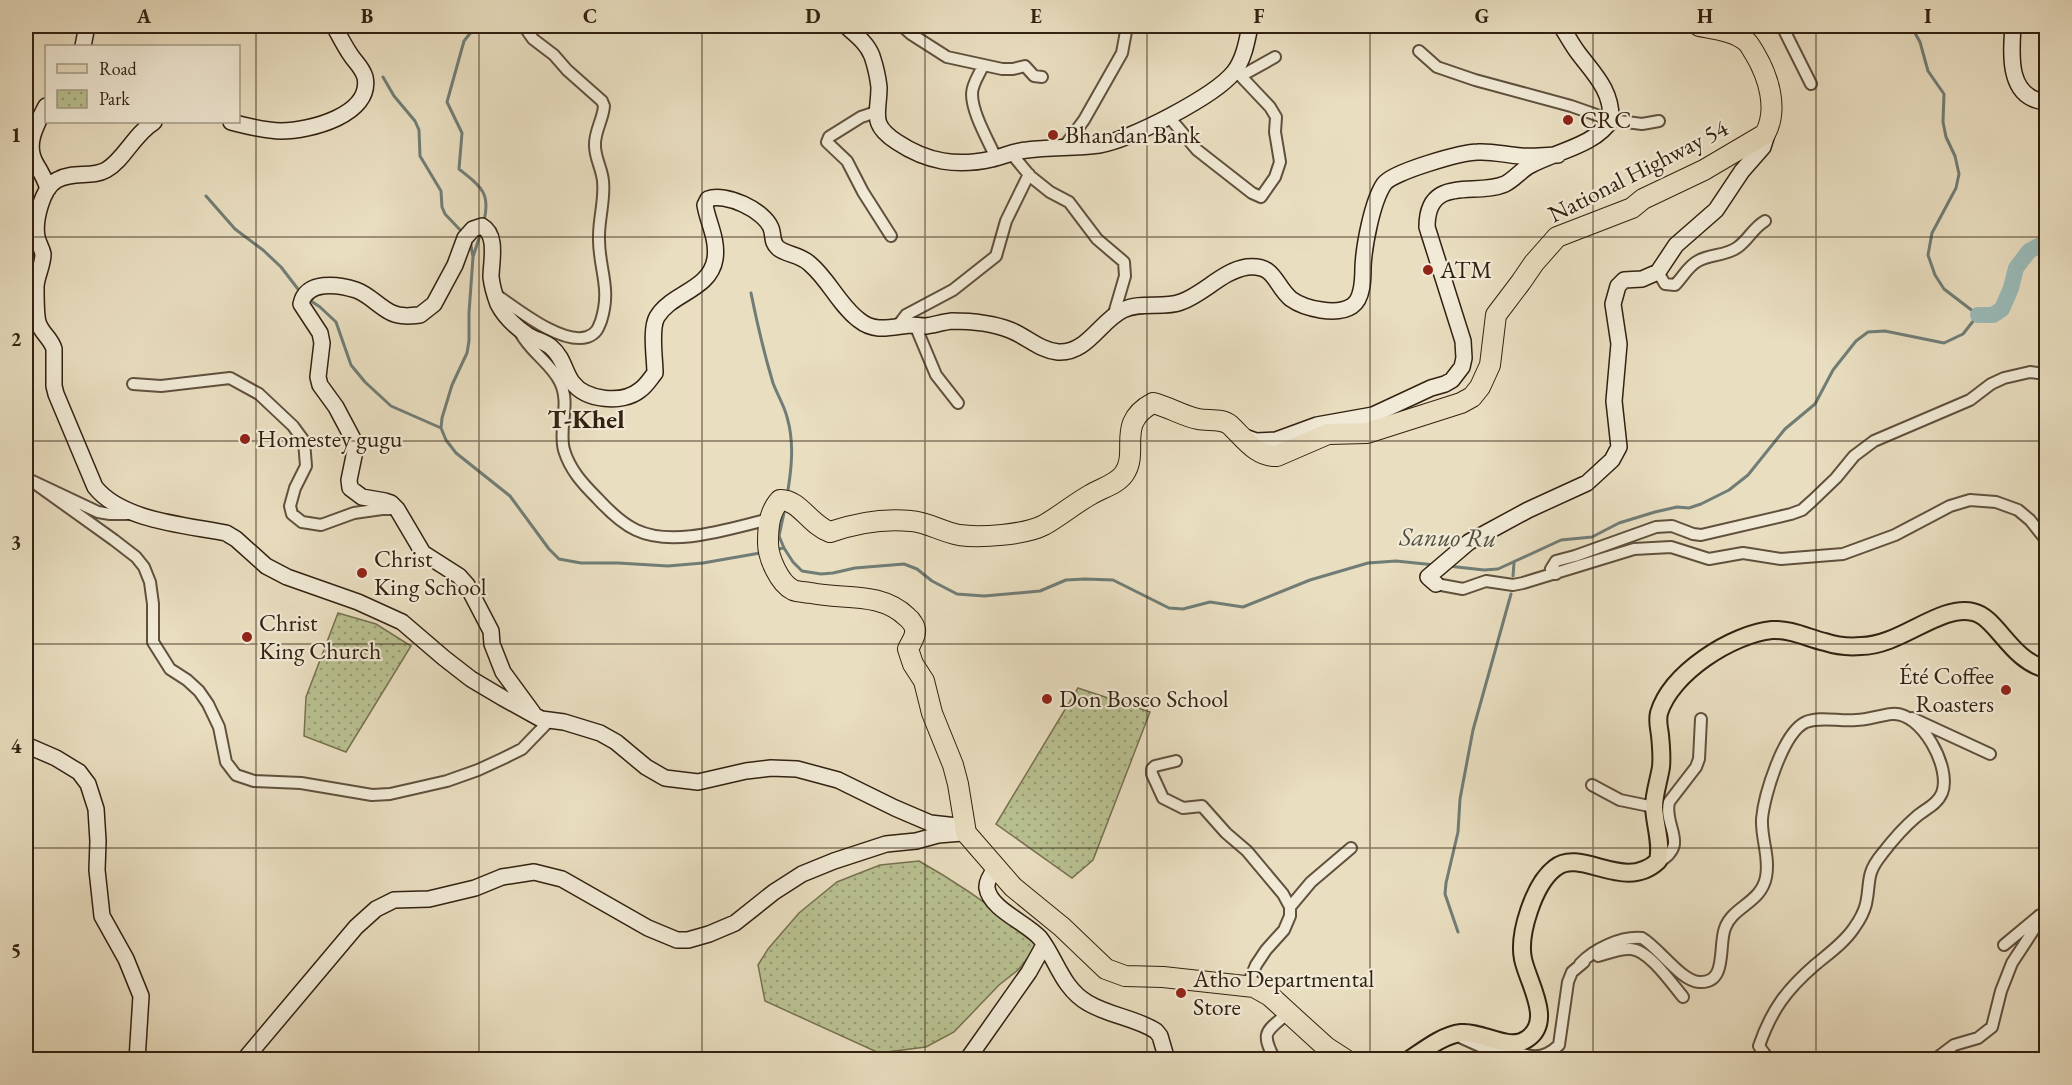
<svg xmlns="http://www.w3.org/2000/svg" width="2072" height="1085" viewBox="0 0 2072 1085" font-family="'EB Garamond',serif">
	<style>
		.park { fill: url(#park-dots); stroke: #767151; stroke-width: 1.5 }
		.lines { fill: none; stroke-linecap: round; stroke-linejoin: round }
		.stream { stroke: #707d76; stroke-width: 3 }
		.river { stroke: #99bbb9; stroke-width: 16 }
		.street-casing { stroke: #60503d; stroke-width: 14 }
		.secondary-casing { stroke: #322111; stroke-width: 18 }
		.primary-casing { stroke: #322111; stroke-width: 20 }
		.highway-casing { stroke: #322111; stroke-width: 22 }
		.street { stroke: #f1ead6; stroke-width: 10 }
		.secondary { stroke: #f1ead6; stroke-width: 15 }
		.primary { stroke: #e9dec0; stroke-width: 16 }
		.highway { stroke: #e9dec0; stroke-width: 20 }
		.grid { fill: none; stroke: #322111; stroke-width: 1.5; stroke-opacity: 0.55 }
		.poi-dot { fill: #8f2418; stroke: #f1ead6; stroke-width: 2 }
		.labels { text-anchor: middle; stroke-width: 4.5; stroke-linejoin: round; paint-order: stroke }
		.poi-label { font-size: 24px; fill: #322111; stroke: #f1ead6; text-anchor: start }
		.street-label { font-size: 24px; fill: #322111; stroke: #f1ead6 }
		.neighbourhood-label { font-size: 26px; font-weight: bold; fill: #322111; stroke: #f1ead6 }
		.water-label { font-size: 26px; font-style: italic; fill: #514f43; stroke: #f1ead6 }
		.neatline { fill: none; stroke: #322111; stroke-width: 2 }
		.grid-label { font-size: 20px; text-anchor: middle; font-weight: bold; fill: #322111 }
	</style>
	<defs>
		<pattern id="park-dots" width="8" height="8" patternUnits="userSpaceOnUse" patternTransform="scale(1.5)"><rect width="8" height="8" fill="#b9c191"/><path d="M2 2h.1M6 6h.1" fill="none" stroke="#979c75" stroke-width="1.8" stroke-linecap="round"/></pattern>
	</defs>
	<rect width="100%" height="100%" fill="#e9dec0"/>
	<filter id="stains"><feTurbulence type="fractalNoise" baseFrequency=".00333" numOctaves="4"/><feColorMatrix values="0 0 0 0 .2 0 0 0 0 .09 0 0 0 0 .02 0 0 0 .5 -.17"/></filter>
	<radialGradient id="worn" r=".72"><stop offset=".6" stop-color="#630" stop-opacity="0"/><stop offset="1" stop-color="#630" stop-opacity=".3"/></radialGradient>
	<path class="park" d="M338 613 376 624 411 646 346 752 304 736 306 697Z
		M1078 688 1150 712 1093 860 1072 878 996 824Z
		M919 861C962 885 1001 913 1039 944L1018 970 999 985 954 1032 926 1047 879 1053 765 1001 758 965 768 949 799 913 837 882 880 865Z"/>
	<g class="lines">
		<path class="stream" d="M476 26 464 41 447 102 462 133 459 169C480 186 491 192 484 221
			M383 77 394 96 415 121 419 130 420 156 441 191 442 207 445 214 463 233
			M206 196 235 229 263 250 281 267 301 293
			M481 232 473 257 469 313V341L467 353 452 385 442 418 441 428 446 440 456 453 510 496 549 549 559 559 581 563H618L668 566 703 563 760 553
			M470 240 473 257
			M751 293C757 323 764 353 773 383 777 394 784 405 787 417 794 441 792 465 788 490
			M308 299 320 307 336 322 351 365 365 382 391 406 441 428
			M784 548 779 536 785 508
			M778 549 784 548 793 562 802 571 821 574 833 573 855 568 904 564 917 569 932 581 957 594 984 596 1040 591 1066 580 1085 579 1113 580 1169 608 1183 609 1210 602 1243 607 1310 580 1368 563 1396 561 1435 565
			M1448 566 1484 570 1498 569 1561 540 1592 537 1619 523 1655 512 1677 507 1689 508 1701 504 1729 490 1748 475 1785 429 1815 404 1833 370 1856 341 1868 332 1885 331 1944 343 1963 334 1978 315 1944 289 1935 275 1928 255 1932 233 1956 188 1959 174 1955 156 1946 137 1943 122 1944 94 1928 71 1920 42 1911 26
			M1513 576 1514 563
			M1458 932 1445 894 1446 883 1458 832 1460 799 1473 730 1511 594"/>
		<path class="river" d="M1978 315H1993L2002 309 2011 288 2016 268 2029 251 2046 242"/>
		<defs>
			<path id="street" d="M902 26 911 34 947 57 1002 69H1013L1025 66 1034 76 1042 77
				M1782 26 1811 84
				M1419 51 1437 67 1475 80 1571 106 1611 120 1642 124 1659 121
				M983 66C979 75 972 84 972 94 972 113 988 140 996 158
				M1241 76 1275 57
				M876 112 861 117 829 137 827 142 847 161 863 192 891 236
				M1169 117 1197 150 1252 193 1261 197 1275 177 1280 162 1275 132 1276 117 1270 107 1235 70
				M1064 147 1084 120 1122 53 1127 26
				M1011 153 1030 176 1050 192 1069 202 1097 239 1124 262 1125 276 1113 317
				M1658 272 1665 284 1675 285C1683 277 1688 266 1698 261 1710 254 1726 256 1738 247 1749 239 1753 228 1765 221
				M495 294C516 308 561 345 587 337 596 334 598 329 601 321 612 287 598 268 599 236 599 217 605 200 603 181 602 169 595 158 595 146 594 132 603 120 604 106L602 101 567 70 554 55 533 39 528 32 527 26
				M915 325 936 375 958 403
				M896 328 906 315 953 290 996 256 1006 221 1029 174
				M520 332C530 352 551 363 560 382 571 404 558 428 564 450 570 470 583 484 597 498 608 510 621 523 636 530 674 548 731 528 770 519
				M133 384 161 386 230 378 259 394 293 426 304 441 306 466 295 488 290 506 292 514 302 522 321 525 354 513 382 509H397
				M26 478 98 512 110 514H132
				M33 482 114 540 136 557 144 567 150 582 153 604V642L170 669 187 680 199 691 208 704 219 727 226 762 236 775 254 781 301 783 372 795 390 794 447 781 478 770 504 758 522 749 550 720
				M1556 574 1551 569 1556 561 1575 556 1656 527 1672 526 1693 534 1701 535 1791 514 1802 510 1812 501 1836 478 1854 456 1874 441 1970 400 1991 384 2004 378 2030 372 2046 374
				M1436 584 1463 589 1486 581 1513 585 1523 583 1634 549 1671 547 1709 559 1743 553 1781 559 1843 554 1895 535 1950 506 1970 500 1996 502 2018 510 2030 520 2046 540
				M1912 718 1990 754
				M1176 761 1155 766 1152 769V774L1163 798 1183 808 1202 806 1226 833 1247 851 1283 894 1290 907V916L1284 930 1266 950 1256 965 1251 977 1254 987
				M1592 785 1620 800 1654 807
				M1657 863C1691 845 1663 827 1669 802L1696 767 1699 759 1701 719
				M1290 907 1311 882 1351 848
				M2004 945 2040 915
				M1598 956C1609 953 1620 948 1631 949 1649 950 1672 984 1683 997
				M1580 964C1594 949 1621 936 1642 938 1659 948 1681 981 1699 982 1728 984 1718 946 1725 928 1733 906 1761 903 1766 877 1770 857 1761 839 1762 819 1764 796 1783 732 1806 722 1821 716 1841 722 1856 720 1868 720 1880 715 1892 714 1921 711 1952 768 1942 793 1937 805 1925 809 1916 817 1903 828 1892 841 1882 854 1865 875 1871 881 1866 904 1864 912 1859 921 1854 928 1844 943 1828 954 1815 965 1786 990 1771 1011 1759 1046L1769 1060
				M1462 1038 1511 1060
				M1502 1047C1524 1055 1540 1064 1559 1045L1568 982 1572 972 1584 962
				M1275 1060C1260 1031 1266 1032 1288 1013
				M1934 1060 1954 1045 1978 1038 1992 1027 2001 991 2012 963 2046 911"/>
			<path id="secondary" d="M846 26C856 35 867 43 872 56 875 65 878 78 879 87 879 114 869 124 897 142 927 162 957 167 992 159 1004 156 1015 151 1027 150 1051 147 1076 148 1099 145 1130 140 1215 96 1234 72 1244 59 1247 41 1250 26
				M2013 26C2011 55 2007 98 2046 102
				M83 46 87 26
				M46 106C37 124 24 144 36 164 41 172 45 179 48 189
				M154 122C134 134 124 160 106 170 92 178 73 171 57 180 42 188 34 221 37 237 38 243 42 248 43 254 43 265 37 275 36 286 36 293 36 315 38 322 41 333 51 338 54 349V386L56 394 95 487C122 521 186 525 226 533L236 539 266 566 287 577 358 602 402 622 444 658 471 679 503 698 541 719 564 722 600 733 616 742 646 767 665 778 698 782 746 771 771 768 797 769 838 780 895 808 930 823 966 827
				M231 122C247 126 265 131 281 131 309 131 373 115 365 77 362 67 355 62 350 54 344 45 339 35 334 26
				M1242 436 1256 441 1276 440 1317 425 1373 415 1431 388 1445 384 1452 380 1462 367 1464 358 1463 341 1427 227C1427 174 1475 197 1505 184 1515 179 1522 169 1531 165 1555 152 1596 145 1611 120 1612 91 1595 75 1579 54 1572 45 1567 35 1561 26
				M1436 584 1428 577 1469 542 1528 510 1587 483 1612 460 1619 447 1614 401 1619 344 1613 304 1618 286 1624 280 1642 279 1658 272 1676 245 1716 210 1742 171 1763 147 1769 128
				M533 713 503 672 492 644 491 631 467 585 459 576 423 553 397 509 391 503 385 501 362 497 350 488 349 480 355 451 353 439 336 407 320 385 318 377 322 343 320 333 301 304C306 280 338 284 356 290 370 295 379 307 392 313 401 317 410 316 420 315L434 304 455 265 465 238 473 229 482 226C498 235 491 262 491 277 492 286 495 296 498 304 504 316 516 327 526 334 534 340 544 341 551 347 564 358 564 371 572 382 586 401 623 404 640 390 646 386 650 379 655 373 655 359 650 329 657 317 671 293 710 290 715 259 718 239 708 223 705 205L708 199C725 192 764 210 771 228 774 235 771 242 778 248 786 255 800 254 810 264 829 280 839 305 859 320 875 333 891 327 910 325 915 325 920 326 926 326 934 325 943 322 952 321 971 321 992 323 1010 330 1026 336 1039 350 1058 352 1087 354 1100 321 1123 310 1141 301 1163 309 1181 302 1204 294 1222 271 1247 267 1276 264 1274 285 1291 299 1305 309 1337 316 1352 306 1363 299 1363 278 1363 267 1364 246 1372 202 1384 184 1392 172 1462 152 1478 152 1492 151 1506 155 1521 156 1533 157 1546 155 1558 155
				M26 745 56 758 79 772 88 784 96 809 98 841 97 870 102 916 126 959 141 996 137 1060
				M996 868C992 873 986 881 987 888 990 909 1027 923 1040 938 1057 960 1062 988 1088 1003 1110 1016 1136 1018 1156 1031L1160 1036 1167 1060
				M244 1060 356 927 376 909 394 900 429 899 475 888 502 877 534 872 562 879 648 928 677 940H688L709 934 735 923 774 892 802 874 834 861 886 844 916 841 938 835 962 833
				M967 1060 1029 972 1044 945"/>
			<path id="primary" d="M1409 1060C1424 1050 1443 1035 1461 1033 1483 1031 1508 1052 1527 1039 1554 1021 1528 983 1523 959 1518 934 1534 884 1555 868 1581 847 1624 893 1658 861 1662 843 1655 826 1654 807 1654 794 1659 780 1661 767 1662 757 1661 745 1660 735 1659 727 1657 721 1659 713 1671 673 1732 634 1772 630 1791 629 1808 638 1825 642 1837 646 1850 647 1861 646 1900 646 1940 604 1973 612 1997 617 2010 660 2046 669"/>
			<path id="highway" d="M1346 1060 1326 1047 1270 996 1254 987 1163 977 1125 976 1106 969 1062 927 1013 887 966 833 958 784 953 765 932 713 924 681 913 664 908 649C910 644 915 638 915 632 916 627 911 620 907 617 880 591 843 600 811 593 805 592 798 592 793 590 779 583 768 557 768 543 768 527 769 512 780 500 799 499 810 525 830 532 856 523 883 518 911 521 927 522 942 532 959 535 980 538 1025 535 1044 525 1060 516 1074 504 1090 495 1101 488 1116 485 1124 474 1140 451 1115 423 1153 403 1169 407 1183 416 1198 419 1209 421 1222 418 1230 425 1244 438 1256 457 1277 456L1328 434 1367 433 1461 403 1472 397 1480 387 1490 365 1496 315 1521 282 1534 263 1557 237 1632 208 1643 199 1704 170 1765 134C1779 109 1768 76 1755 54 1753 51 1750 45 1747 42 1735 31 1714 29 1699 26"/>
		</defs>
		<use href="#street" class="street-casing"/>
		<use href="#secondary" class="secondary-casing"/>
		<use href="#primary" class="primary-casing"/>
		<use href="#highway" class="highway-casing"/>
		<use href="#street" class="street"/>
		<use href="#secondary" class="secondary"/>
		<use href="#primary" class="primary"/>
		<use href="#highway" class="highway"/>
	</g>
	<path class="grid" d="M256 26V1060M479 26V1060M702 26V1060M925 26V1060M1147 26V1060M1370 26V1060M1593 26V1060M1816 26V1060M26 237H2046M26 441H2046M26 644H2046M26 848H2046"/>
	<g class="poi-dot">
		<circle cx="1568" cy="120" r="6"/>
		<circle cx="1053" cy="135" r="6"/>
		<circle cx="1428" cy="270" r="6"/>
		<circle cx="245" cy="439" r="6"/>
		<circle cx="362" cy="573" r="6"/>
		<circle cx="247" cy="637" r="6"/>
		<circle cx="2006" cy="690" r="6"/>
		<circle cx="1047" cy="699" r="6"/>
		<circle cx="1181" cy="993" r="6"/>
	</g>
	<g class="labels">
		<g class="poi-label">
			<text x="1580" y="128">CRC</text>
			<text x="1065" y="143">Bhandan Bank</text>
			<text x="1440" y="278">ATM</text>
			<text x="257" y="447">Homestey gugu</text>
			<text x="374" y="567">Christ<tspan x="374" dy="28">King School</tspan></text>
			<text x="259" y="631">Christ<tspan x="259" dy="28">King Church</tspan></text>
			<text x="1994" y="684" text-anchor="end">Été Coffee<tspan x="1994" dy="28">Roasters</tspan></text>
			<text x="1059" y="707">Don Bosco School</text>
			<text x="1193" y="987">Atho Departmental<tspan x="1193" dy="28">Store</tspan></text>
		</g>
		<g class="street-label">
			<text transform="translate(1638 171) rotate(-27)" y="8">National Highway 54</text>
		</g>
		<g class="neighbourhood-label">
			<text x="586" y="428">T-Khel</text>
		</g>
		<g class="water-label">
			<text transform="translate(1448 537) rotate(1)" y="9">Sanuo Ru</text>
		</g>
	</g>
	<rect width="2072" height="1085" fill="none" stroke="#e9dec0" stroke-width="66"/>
	<rect x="45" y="45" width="195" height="78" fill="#f1ead6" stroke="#a59a87" stroke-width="1.5"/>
	<rect x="57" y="64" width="30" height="9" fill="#e9dec0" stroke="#a59a87" stroke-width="1.5"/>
	<text x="99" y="75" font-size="18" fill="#322111">Road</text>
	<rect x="57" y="90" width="30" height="18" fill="url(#park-dots)" stroke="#a59a87" stroke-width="1.5"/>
	<text x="99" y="105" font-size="18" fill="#322111">Park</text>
	<rect x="33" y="33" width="2006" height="1019" class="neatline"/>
	<g class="grid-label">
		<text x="144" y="23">A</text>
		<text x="367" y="23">B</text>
		<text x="590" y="23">C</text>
		<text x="813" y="23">D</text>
		<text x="1036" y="23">E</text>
		<text x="1259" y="23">F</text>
		<text x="1482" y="23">G</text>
		<text x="1705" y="23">H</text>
		<text x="1928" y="23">I</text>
		<text x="16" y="142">1</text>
		<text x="16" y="346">2</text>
		<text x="16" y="549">3</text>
		<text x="16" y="753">4</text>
		<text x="16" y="957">5</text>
	</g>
	<rect width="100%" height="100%" filter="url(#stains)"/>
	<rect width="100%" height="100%" fill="url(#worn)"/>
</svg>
